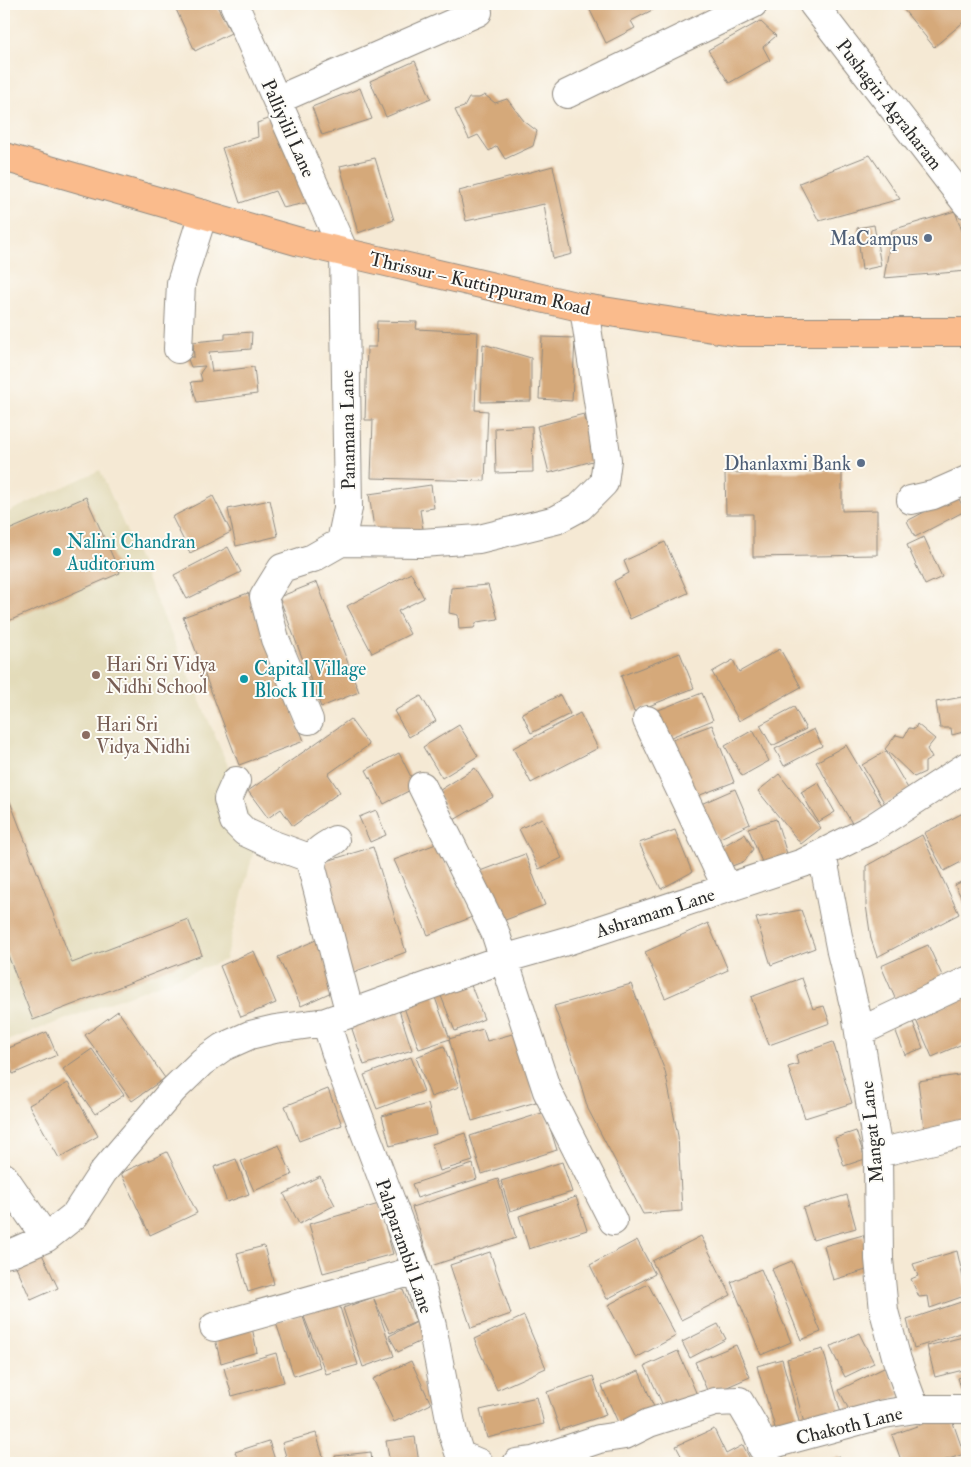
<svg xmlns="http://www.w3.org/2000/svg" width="971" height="1467" viewBox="0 0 971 1467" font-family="'IM FELL Double Pica',serif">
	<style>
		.built { fill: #e3dbba }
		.building { fill: #d5a97a }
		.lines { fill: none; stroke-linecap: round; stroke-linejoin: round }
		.minor-casing { stroke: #908a80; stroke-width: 30 }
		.major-casing { stroke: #908a80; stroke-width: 30 }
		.minor { stroke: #fff; stroke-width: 28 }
		.major { stroke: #fabb8c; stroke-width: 28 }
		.service-dot { fill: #5c6f8a; stroke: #fdfcf7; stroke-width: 2 }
		.culture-dot { fill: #0f9aa8; stroke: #fdfcf7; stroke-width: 2 }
		.education-dot { fill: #8d6e63; stroke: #fdfcf7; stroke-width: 2 }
		.labels { text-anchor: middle; stroke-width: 4; stroke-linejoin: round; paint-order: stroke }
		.street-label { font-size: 19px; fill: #2b2b2b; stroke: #fdfcf7 }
		.service-label { font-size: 19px; fill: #4e5e75; stroke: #fdfcf7; text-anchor: end }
		.culture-label { font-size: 19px; fill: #0d838f; stroke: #fdfcf7; text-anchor: start }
		.education-label { font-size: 19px; fill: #785e54; stroke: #fdfcf7; text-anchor: start }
	</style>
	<rect width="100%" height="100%" fill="#fdfcf7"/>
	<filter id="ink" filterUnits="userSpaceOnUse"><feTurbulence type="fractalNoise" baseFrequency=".02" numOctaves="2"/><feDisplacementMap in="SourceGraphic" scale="10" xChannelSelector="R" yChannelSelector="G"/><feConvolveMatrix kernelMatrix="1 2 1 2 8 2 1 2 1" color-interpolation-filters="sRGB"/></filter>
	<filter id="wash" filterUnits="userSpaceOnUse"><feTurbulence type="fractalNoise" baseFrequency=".0096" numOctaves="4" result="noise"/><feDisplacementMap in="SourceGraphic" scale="20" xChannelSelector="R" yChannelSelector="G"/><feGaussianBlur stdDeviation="1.12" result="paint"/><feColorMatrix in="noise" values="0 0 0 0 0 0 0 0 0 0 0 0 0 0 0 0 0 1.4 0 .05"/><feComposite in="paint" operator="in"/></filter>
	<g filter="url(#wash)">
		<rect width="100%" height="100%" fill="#f5e9d4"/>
		<path class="built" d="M100 470 258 835 225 960 4 1042V514Z"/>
		<g id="blocks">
			<path class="building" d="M182 4H216L231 33 195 51 175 7Z
				M587 4H657L658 7 631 21 635 28 606 43Z
				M899 4H964L967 7V19L934 47Z
				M760 21 776 36 763 47 770 60 729 83 708 50Z
				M415 61 431 98 386 117 370 81Z
				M360 88 372 119 322 135 312 107Z
				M485 95 495 103 507 99 524 121 537 131 533 146 505 159 497 146 489 151 478 135 469 139 455 110 464 107 469 98H479Z
				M277 116 314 201 283 208 275 191 240 203 222 148 258 137 257 123Z
				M870 155 900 199 819 221 799 183Z
				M375 158 394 220 358 233 340 166Z
				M553 166 572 254 553 259 544 204 466 221 459 191Z
				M955 211 967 245V271L884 278 892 230Z
				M874 225 881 266 862 270 857 228Z
				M377 321 417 322 416 329 478 332 475 410 488 411 485 481 371 478 373 420H365L367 347H376Z
				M252 332 251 349 209 352 212 372 254 367 257 394 197 402 191 382 202 381 200 373 205 366 191 367 187 357H194L193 342 225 339V334Z
				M542 337 575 338 572 401 539 399Z
				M483 344 531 358V401L481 402Z
				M584 414 596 460 549 473 537 426Z
				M532 426 533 472 496 473 495 428Z
				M842 471V511L877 510V555L753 557V514H726L725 473Z
				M431 485 434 508 420 510 423 529 375 535 369 494Z
				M957 495 965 511 915 537 907 521Z
				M213 496 231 532 190 553 172 517Z
				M86 497 120 573 4 623V532Z
				M270 500 278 536 236 546 228 509Z
				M924 537 942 577 925 585 907 545Z
				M665 542 688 593 630 619 614 581 629 573 624 561Z
				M228 547 241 572 187 599 174 575Z
				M411 573 424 598 398 611 410 634 372 653 347 606Z
				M317 582 359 692 321 707 279 597Z
				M488 585 498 619 477 622 474 628 459 629 458 615 449 613 451 588Z
				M248 593 304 741 239 765 183 617Z
				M780 649 801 687 739 721 712 672 733 660 739 672Z
				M680 653 694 688 634 712 621 676Z
				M702 693 713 720 666 739 656 711Z
				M560 695 570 714 531 733 522 713Z
				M421 696 436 721 409 737 394 711Z
				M967 696V731L952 735 951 728H940L936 702Z
				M794 707 806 729 772 746 760 725Z
				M580 713 598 748 531 783 513 748Z
				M350 719 369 745 328 774 340 792 293 826 281 809 268 818 248 791Z
				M917 724 935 739 927 749 932 758 925 762V772L914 777 885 749 896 735 904 737 909 728 915 729Z
				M459 725 478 756 442 778 423 747Z
				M712 725 734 782 695 797 672 740Z
				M814 729 822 746 784 766 775 749Z
				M753 730 769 761 742 776 725 746Z
				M846 745 883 807 853 825 816 762Z
				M886 751 909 790 885 804 862 765Z
				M399 753 416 787 384 804 366 770Z
				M475 768 493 797 454 820 437 792Z
				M779 774 821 828 801 844 758 791Z
				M818 782 835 812 818 822 801 792Z
				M4 786 72 963 188 919 202 955 33 1020 4 945Z
				M735 789 750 824 718 839 701 804Z
				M376 810 386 835 370 842 359 817Z
				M967 811V859L944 871 924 833Z
				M542 818 562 858 539 869 519 829Z
				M776 819 788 857 764 867 748 828Z
				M675 830 692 872 661 889 639 843Z
				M745 834 753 849 745 861 727 868 719 848Z
				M922 835 959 914 877 957 871 939 866 905V866Z
				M436 844 472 917 428 935 394 860Z
				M373 847 406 952 346 975 314 865Z
				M525 854 545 905 500 922 480 871Z
				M967 879V909L955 885Z
				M801 910 815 948 771 965 756 918Z
				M708 923 728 970 665 998 645 952Z
				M316 940 338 989 301 1006 278 957Z
				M928 945 946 984 898 1005 881 966Z
				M254 951 276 1003 241 1017 220 966Z
				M802 978 813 1009 824 1006 830 1023 769 1045 751 997Z
				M469 980 484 1019 455 1031 439 991Z
				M631 984 665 1071 678 1136 682 1211 643 1214 588 1109 574 1062 554 1006Z
				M433 992 450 1039 419 1049 402 1002Z
				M967 996V1033L964 1035 967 1042 932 1057 915 1018Z
				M398 1007 412 1050 364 1065 350 1023Z
				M118 1011 165 1078 132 1101 85 1035Z
				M913 1022 923 1048 905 1055 895 1029Z
				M483 1029 487 1041 516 1033 536 1102 472 1121 449 1039Z
				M47 1032 57 1055 13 1074 4 1050Z
				M833 1042 852 1103 805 1118 788 1067 798 1064 796 1055Z
				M444 1046 459 1087 431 1097 416 1057Z
				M92 1049 124 1095 95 1114 63 1069Z
				M411 1057 424 1091 377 1109 364 1075Z
				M966 1074 967 1130 925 1136 918 1081Z
				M68 1083 98 1136 59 1158 29 1105Z
				M328 1089 342 1125 299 1141 285 1106Z
				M428 1104 436 1134 390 1146 382 1116Z
				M545 1112 557 1150 482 1174 470 1136Z
				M856 1131 865 1159 844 1166 835 1138Z
				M465 1133 473 1161 440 1171 432 1144Z
				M279 1145 292 1175 254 1191 241 1161Z
				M167 1152 197 1213 150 1235 121 1173Z
				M236 1159 249 1194 227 1202 214 1167Z
				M562 1162 572 1192 510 1211 501 1181Z
				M473 1164 477 1179 417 1198 412 1184Z
				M320 1176 335 1205 299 1224 284 1194Z
				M498 1179 516 1238 431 1266 412 1207Z
				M847 1195 856 1228 813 1240 803 1208Z
				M576 1197 587 1230 529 1249 519 1216Z
				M379 1204 393 1254 323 1273 309 1224Z
				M863 1235 873 1268 833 1280 824 1246Z
				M701 1236 731 1295 681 1320 652 1261Z
				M637 1240 655 1274 607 1299 590 1265Z
				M264 1246 274 1284 248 1292 237 1253Z
				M957 1251 967 1295 930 1308 928 1296 919 1297 911 1279 918 1276 913 1264Z
				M41 1252 58 1288 31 1300 15 1264Z
				M490 1252 511 1314 471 1328 450 1265Z
				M792 1261 821 1332 801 1340 772 1269Z
				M761 1269 791 1342 761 1355 731 1282Z
				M648 1284 676 1336 636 1358 608 1305Z
				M401 1285 416 1322 390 1333 374 1299 394 1356 363 1367 343 1308 374 1297Z
				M967 1300V1331L914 1348 907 1320Z
				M338 1301 358 1365 326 1374 303 1314Z
				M302 1314 320 1367 294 1376 276 1323Z
				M524 1316 546 1368 497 1390 474 1339Z
				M421 1320 429 1337 398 1352 389 1336Z
				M718 1324 726 1339 690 1358 682 1342Z
				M252 1327 257 1352 221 1363 214 1335Z
				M859 1333 874 1363 845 1377 830 1347Z
				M967 1336V1369L935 1377 927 1346Z
				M736 1345 750 1377 709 1395 695 1362Z
				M823 1349 842 1417 805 1427 787 1359Z
				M678 1351 698 1397 666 1412 645 1366Z
				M276 1353 284 1382 232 1396 224 1368Z
				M782 1359 800 1425 776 1431 757 1366Z
				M411 1361 431 1404 394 1422 373 1379Z
				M886 1367 900 1395 853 1418 839 1390Z
				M639 1371 656 1412 620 1427 602 1386Z
				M967 1375V1396L964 1397 958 1378Z
				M593 1376 606 1415 560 1430 547 1392Z
				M537 1397 544 1424 487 1438 480 1410Z
				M950 1414 964 1454 937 1463H902L892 1435Z
				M714 1429 726 1454 743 1445 752 1463H685L676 1446Z
				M316 1433 325 1463H288L282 1443Z
				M415 1437 419 1463H390L386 1441Z
				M269 1441 276 1463H239L235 1452Z
				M371 1452 372 1463H336L335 1456Z
				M839 1456 842 1463H820Z"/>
		</g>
	</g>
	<g filter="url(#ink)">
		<use href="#blocks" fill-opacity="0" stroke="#908a80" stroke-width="1"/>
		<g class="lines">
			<defs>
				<path id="minor" d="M234 4 344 252 348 508 341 542 313 558 282 568 264 597 275 639 309 720
					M813 4 967 204
					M567 94 753 4
					M277 100 478 12
					M178 349 181 283 203 214
					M911 500 933 495 967 480
					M341 542 421 543 479 539 556 520 580 507 604 483 607 460 584 308
					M647 720 727 888
					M236 781 228 799 234 821 245 832 271 844 312 859
					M422 786 495 932 547 1091 613 1221
					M335 840C322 848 312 851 312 868L350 1014
					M822 854 841 952 856 1013 878 1153 879 1259 884 1311 897 1360 915 1409
					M326 1022 342 1072 417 1270 432 1326 453 1434 460 1455 479 1463
					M859 1032 967 981
					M878 1153 967 1132
					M4 1177 46 1238
					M4 1254 14 1252 46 1238 75 1215 103 1172 173 1090 202 1062 223 1047 250 1035 275 1029 326 1022 503 959 570 940 803 863 871 829 967 766
					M214 1327 417 1270
					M762 1447 884 1414 915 1409H967
					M517 1463 533 1461 599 1439 625 1435 649 1423 715 1402 739 1401 755 1428 770 1463"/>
				<path id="major" d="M4 157 300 242 584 308 738 332H967"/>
			</defs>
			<use href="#minor" class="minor-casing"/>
			<use href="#major" class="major-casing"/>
			<use href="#minor" class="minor"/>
			<use href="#major" class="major"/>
		</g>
	</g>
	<g class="service-dot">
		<circle cx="928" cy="238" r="5"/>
		<circle cx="861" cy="463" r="5"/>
	</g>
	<g class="culture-dot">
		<circle cx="57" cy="552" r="5"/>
		<circle cx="244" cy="679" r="5"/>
	</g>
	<g class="education-dot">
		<circle cx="96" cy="675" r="5"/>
		<circle cx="86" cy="735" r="5"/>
	</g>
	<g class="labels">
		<g class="street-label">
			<text transform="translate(890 104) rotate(52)" y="7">Pushagiri Agraharam</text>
			<text transform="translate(289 128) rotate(66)" y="7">Palliyilil Lane</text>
			<text transform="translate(480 283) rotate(13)" y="7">Thrissur – Kuttippuram Road</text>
			<text transform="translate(347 430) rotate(-91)" y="7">Panamana Lane</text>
			<text transform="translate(655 912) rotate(-18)" y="7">Ashramam Lane</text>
			<text transform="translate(871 1132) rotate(-96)" y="7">Mangat Lane</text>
			<text transform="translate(405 1246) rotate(71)" y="7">Palaparambil Lane</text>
			<text transform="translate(849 1425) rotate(-14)" y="7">Chakoth Lane</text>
		</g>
		<g class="service-label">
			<text x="918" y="245">MaCampus</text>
			<text x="851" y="470">Dhanlaxmi Bank</text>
		</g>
		<g class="culture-label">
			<text x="67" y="548">Nalini Chandran<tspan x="67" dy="22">Auditorium</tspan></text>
			<text x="254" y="675">Capital Village<tspan x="254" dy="22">Block III</tspan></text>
		</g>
		<g class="education-label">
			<text x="106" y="671">Hari Sri Vidya<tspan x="106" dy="22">Nidhi School</tspan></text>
			<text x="96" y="731">Hari Sri<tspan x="96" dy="22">Vidya Nidhi</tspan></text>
		</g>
	</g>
	<rect width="971" height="1467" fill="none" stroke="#fdfcf7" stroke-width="20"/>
</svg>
